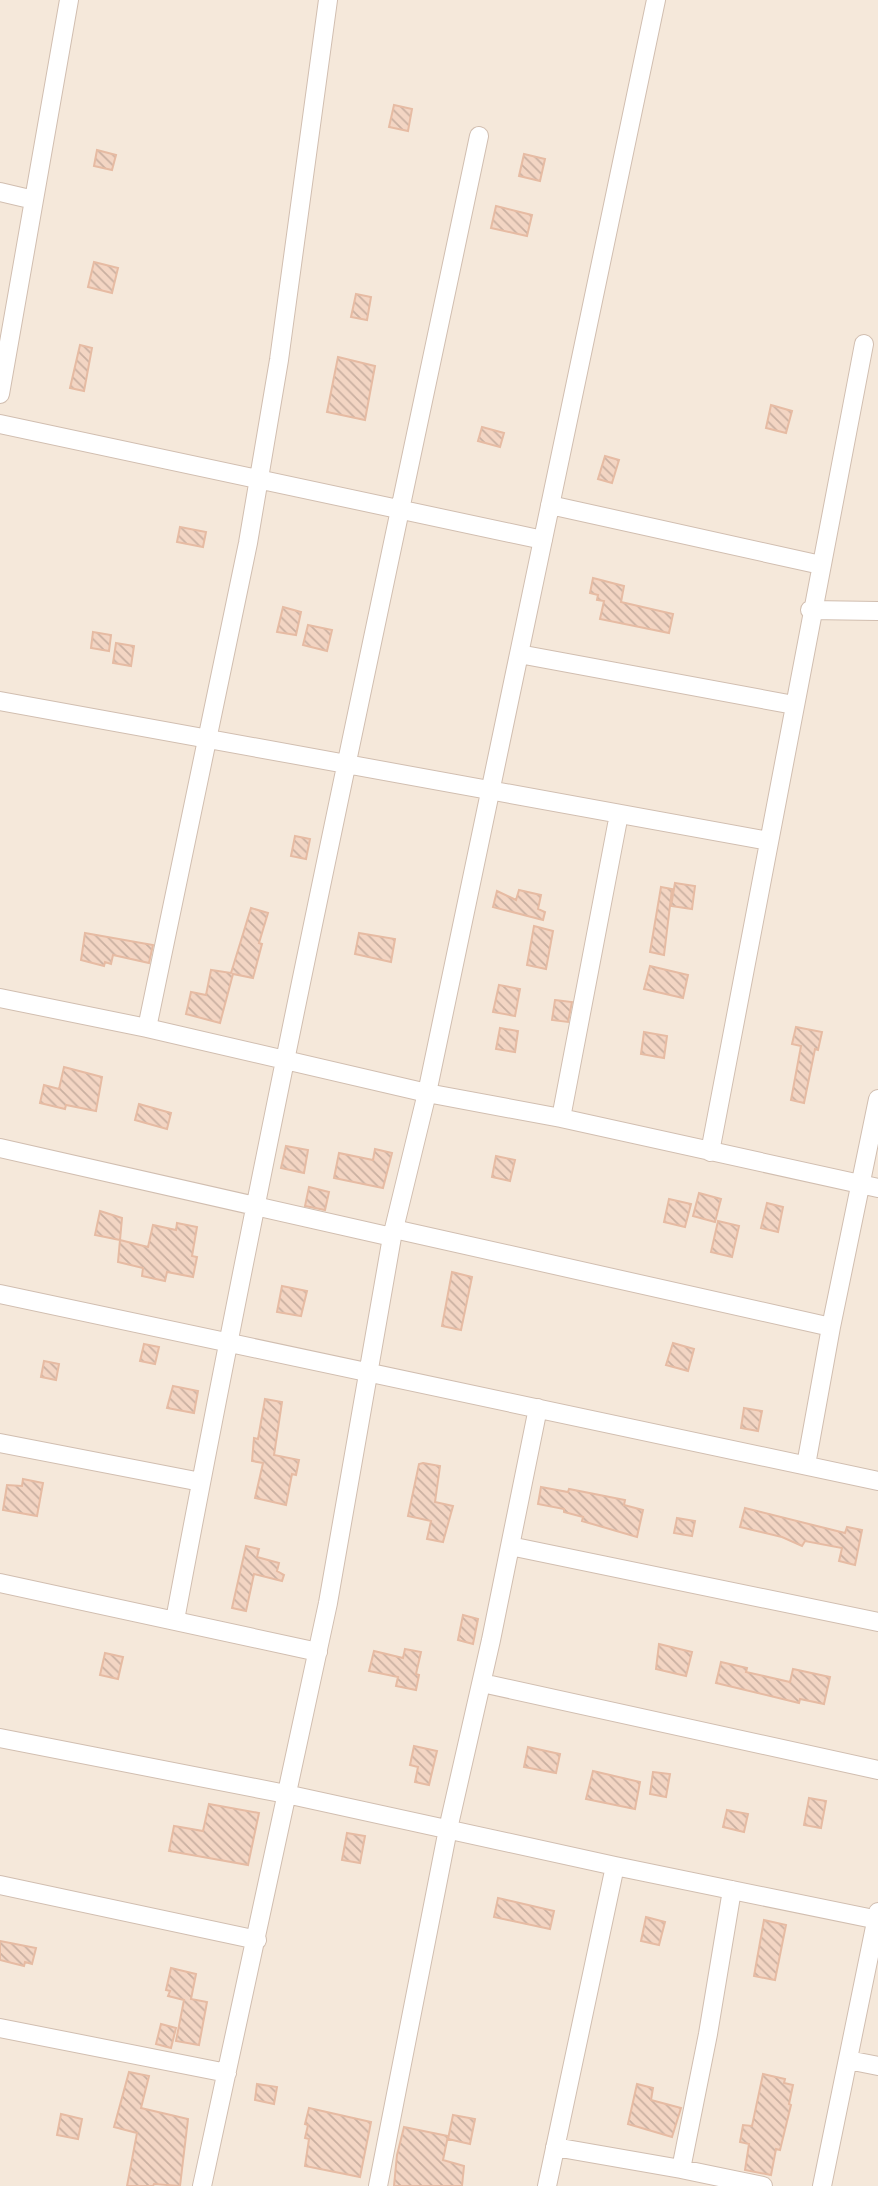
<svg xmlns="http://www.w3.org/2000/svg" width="878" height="2186" viewBox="0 0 878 2186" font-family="Raleway,sans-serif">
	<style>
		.residential { fill: #f5e8da }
		.building { fill: url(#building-back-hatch); stroke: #e6bba3; stroke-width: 2 }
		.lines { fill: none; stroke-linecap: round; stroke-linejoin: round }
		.minor-casing { stroke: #d1beb0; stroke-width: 20 }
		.minor { stroke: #fff; stroke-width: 18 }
	</style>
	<defs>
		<pattern id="building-back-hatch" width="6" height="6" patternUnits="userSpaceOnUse" patternTransform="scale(1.75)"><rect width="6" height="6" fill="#f3d5c3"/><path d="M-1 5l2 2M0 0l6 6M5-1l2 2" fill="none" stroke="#cab0a1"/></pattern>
	</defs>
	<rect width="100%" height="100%" fill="#fdf6ec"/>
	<path class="residential" d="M0 0H878V2186H0Z"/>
	<path class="building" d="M394 105 412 109 408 131 389 127Z
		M97 150 116 155 112 170 94 166Z
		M524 154 545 159 540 181 519 176Z
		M496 206 532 215 527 236 491 228Z
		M94 262 118 268 112 293 88 287Z
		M356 294 371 297 367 320 351 317Z
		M80 345 92 348 84 391 70 388Z
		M338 357 375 366 365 420 327 412Z
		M771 405 792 411 786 433 766 428Z
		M482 427 504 433 500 447 478 441Z
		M605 456 619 460 612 483 598 479Z
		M180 527 206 532 203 547 177 542Z
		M593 578 624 586 621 602 673 614 669 633 600 619 604 601 597 600 598 595 590 593Z
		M283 607 301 612 296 635 277 632Z
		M308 625 332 630 327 651 303 645Z
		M93 632 111 635 109 651 91 648Z
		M116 643 134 646 131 666 113 663Z
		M295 836 310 839 306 859 291 856Z
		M675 883 695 886 692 909 671 906Z
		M661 887 672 889 664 955 650 952Z
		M519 890 541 895 538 909 545 912 543 920 493 907 497 891 516 900Z
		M251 908 268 913 259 943 262 944 253 978 233 974 220 1023 186 1014 191 992 206 995 211 970 231 973Z
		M534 926 553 931 546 969 527 965Z
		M85 933 153 945 149 963 113 955 111 964 105 962 104 966 81 960Z
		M359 933 395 939 391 962 355 954Z
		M650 966 688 975 683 998 644 989Z
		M499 985 520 989 515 1016 493 1012Z
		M555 1000 572 1002 568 1022 552 1020Z
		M796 1027 822 1032 818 1050 815 1049 804 1103 791 1100 801 1046 792 1044Z
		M500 1028 518 1031 515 1052 496 1049Z
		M644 1032 667 1036 664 1058 641 1054Z
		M64 1067 102 1077 96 1111 66 1105 65 1109 40 1103 44 1085 59 1089Z
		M139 1104 171 1113 167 1129 135 1120Z
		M286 1146 308 1150 304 1173 281 1168Z
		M375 1149 392 1153 383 1188 334 1178 339 1153 373 1160Z
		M496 1156 515 1160 510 1181 492 1177Z
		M309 1187 329 1192 325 1210 305 1206Z
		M699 1193 721 1199 715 1222 693 1216Z
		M669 1199 691 1204 685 1227 664 1222Z
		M767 1203 783 1207 778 1232 761 1228Z
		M100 1211 122 1218 120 1240 95 1235Z
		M718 1221 739 1226 732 1257 711 1252Z
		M177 1223 197 1227 192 1256 197 1257 193 1277 167 1272 165 1281 142 1276 143 1268 118 1262 120 1240 148 1247 153 1225 176 1230Z
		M452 1272 472 1277 461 1330 442 1326Z
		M282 1286 307 1291 301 1316 277 1312Z
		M673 1343 694 1349 688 1371 666 1365Z
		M144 1344 159 1347 155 1364 140 1361Z
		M44 1361 59 1364 56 1380 41 1377Z
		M173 1386 198 1391 194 1413 167 1408Z
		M265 1399 282 1402 274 1455 299 1460 296 1475 292 1474 286 1505 255 1498 263 1463 252 1461 254 1438 258 1439Z
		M744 1408 762 1411 758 1431 741 1428Z
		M423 1463 440 1466 435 1502 453 1506 443 1542 427 1539 431 1521 408 1516 419 1464Z
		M23 1479 43 1483 37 1516 3 1510 7 1485 22 1486Z
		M541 1487 568 1492 569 1489 625 1500 624 1505 643 1510 637 1537 582 1521 583 1517 564 1512V1509L538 1504Z
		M745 1508 845 1533 847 1527 862 1530 855 1565 839 1561 842 1548 805 1541 802 1546 782 1537 740 1527Z
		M677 1518 695 1521 692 1536 674 1533Z
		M246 1546 259 1549 257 1557 279 1563 277 1571 284 1575 282 1581 254 1574 246 1611 232 1608Z
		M463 1615 478 1619 473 1644 458 1640Z
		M659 1644 692 1652 686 1676 656 1669Z
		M405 1649 421 1652 416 1674 419 1675 416 1690 396 1686 398 1677 369 1671 374 1651 403 1658Z
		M105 1653 123 1657 118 1679 100 1675Z
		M721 1662 747 1668 746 1672 790 1682 793 1669 830 1677 824 1704 800 1699 799 1703 716 1683Z
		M414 1746 437 1751 429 1785 415 1782 418 1767 410 1765Z
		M528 1747 560 1754 556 1773 524 1767Z
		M593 1771 640 1782 635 1809 586 1799Z
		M653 1772 670 1774 666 1797 650 1794Z
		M809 1798 826 1801 821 1828 804 1825Z
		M209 1804 259 1813 248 1865 169 1851 174 1826 203 1831Z
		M727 1810 748 1814 744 1832 723 1827Z
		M347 1833 365 1836 360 1863 342 1860Z
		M498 1898 554 1911 550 1929 494 1917Z
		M646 1917 665 1922 659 1945 641 1941Z
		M764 1920 786 1925 775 1980 754 1976Z
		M0 1941 36 1948 32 1964 25 1962 24 1966 0 1960Z
		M171 1968 196 1974 191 1999 207 2002 199 2045 176 2041 184 2000 168 1996 170 1991 166 1990Z
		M161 2024 176 2028 171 2048 156 2044Z
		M129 2072 149 2076 141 2108 188 2119 180 2186 154 2184 153 2186H127L137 2133 114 2127Z
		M763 2074 785 2079 784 2083 793 2085 789 2104 791 2105 780 2150 776 2149 771 2175 745 2170 749 2144 740 2142 743 2125 752 2126Z
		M257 2084 277 2087 274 2104 255 2100Z
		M637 2084 653 2088 651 2100 681 2108 672 2137 628 2124Z
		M309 2108 371 2122 360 2177 305 2166 309 2139 305 2138 308 2125 305 2124Z
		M61 2114 82 2119 78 2139 57 2135Z
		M453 2115 475 2119 470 2144 448 2139Z
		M404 2127 448 2136 443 2160 464 2166 462 2186H394L397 2155Z"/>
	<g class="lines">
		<defs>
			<path id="minor" d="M0 192 34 200
				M0 394 69 0
				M0 424 543 540
				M550 505 821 565
				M810 610 878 611
				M519 654 794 705
				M0 701 769 841
				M0 998 147 1028 427 1093 561 1118 878 1188
				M147 1028 248 543 279 360 328 0
				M561 1118 619 814
				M0 1148 392 1237
				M710 1152 864 344
				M394 1229 831 1327
				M0 1294 878 1481
				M0 1443 201 1482
				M806 1465 831 1327 878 1099
				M510 1546 878 1622
				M0 1583 318 1652
				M175 1620C268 1123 375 630 479 136
				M482 1683 878 1770
				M0 1738 286 1794 615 1866 878 1920
				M0 1885 257 1940
				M0 2028 227 2073
				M848 2060 878 2066
				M555 2147 681 2169 763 2186
				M681 2169 708 2034 732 1890
				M202 2186 328 1603 392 1237 427 1093 656 0
				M378 2186 448 1829 491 1640 538 1408
				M547 2186 615 1866
				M822 2186 878 1912"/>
		</defs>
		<use href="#minor" class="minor-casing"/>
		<use href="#minor" class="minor"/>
	</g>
</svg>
